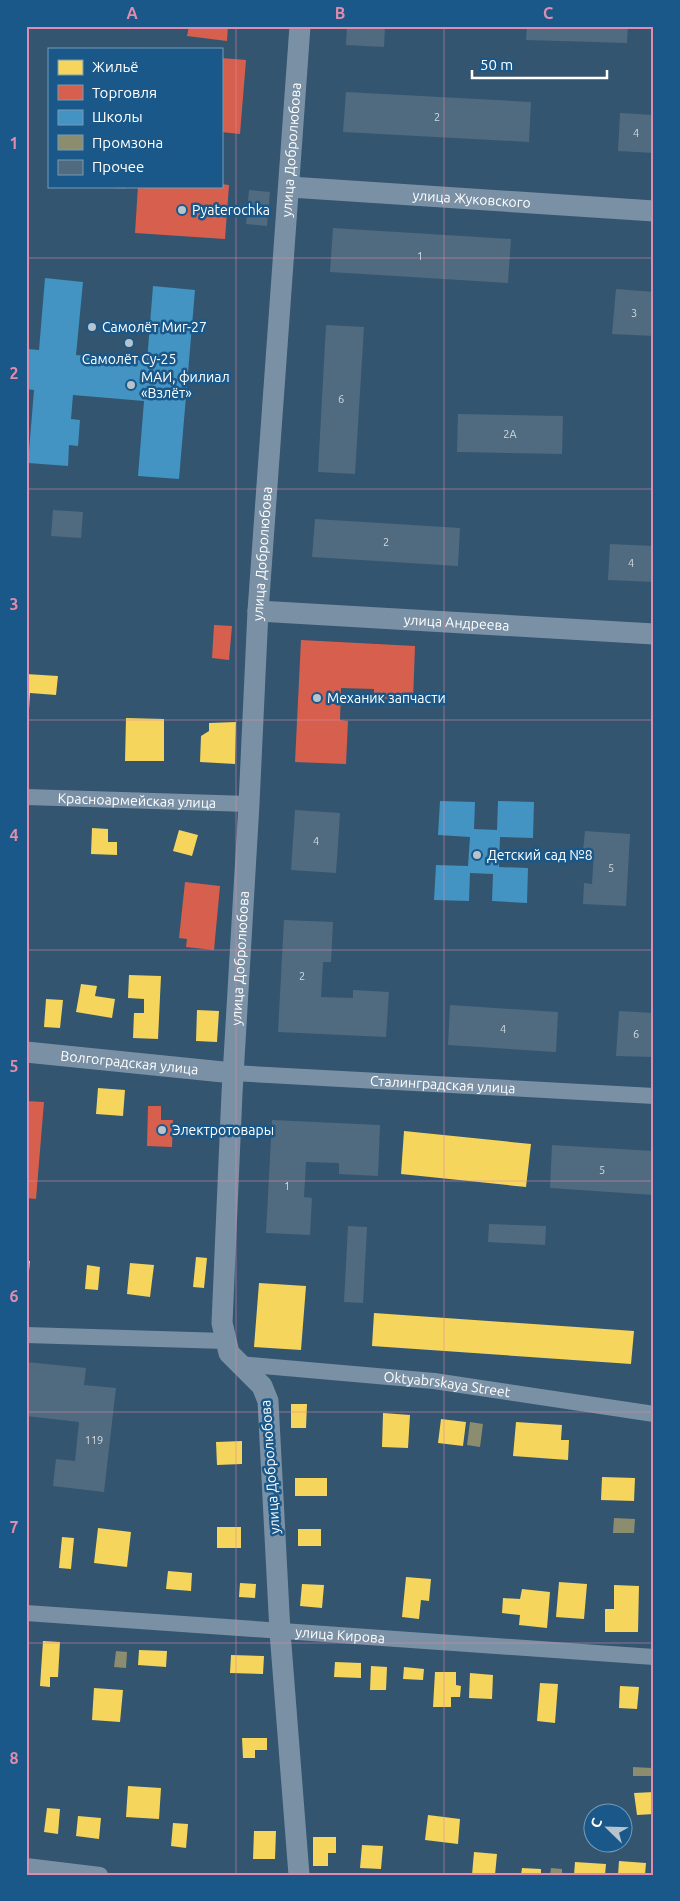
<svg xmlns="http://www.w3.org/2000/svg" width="680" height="1901" viewBox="0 0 680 1901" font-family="Ubuntu,sans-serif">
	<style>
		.homes { fill: #f6d55c }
		.shops { fill: #d6604d }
		.schools { fill: #4393c3 }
		.industry { fill: #8c8c6e }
		.building { fill: #506b80 }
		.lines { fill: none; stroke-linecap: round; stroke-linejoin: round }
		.minor { stroke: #7a91a5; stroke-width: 16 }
		.tertiary { stroke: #7a91a5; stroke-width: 21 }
		.grid { fill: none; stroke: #e08cad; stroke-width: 1; stroke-opacity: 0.55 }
		.poi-dot { fill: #b8c4cd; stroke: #1a5889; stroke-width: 2 }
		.labels { text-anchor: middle; stroke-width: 5; stroke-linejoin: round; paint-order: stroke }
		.number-label { font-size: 11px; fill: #d3dadf }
		.street-label { font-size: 14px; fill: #fff; stroke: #1a5889 }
		.poi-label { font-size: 14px; fill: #fff; stroke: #1a5889; text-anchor: start }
		.neatline { fill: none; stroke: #e08cad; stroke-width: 2 }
		.grid-label { font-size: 16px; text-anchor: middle; font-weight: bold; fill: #e08cad }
	</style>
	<rect width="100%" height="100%" fill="#335570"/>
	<path class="homes" d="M26 674 58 676 56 695 30 693 28 726Z
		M126 718 164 719V761H125Z
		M236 722 235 764 200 762 201 736 209 731V723Z
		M92 828 108 829V842H117V855L91 854Z
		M179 830 198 835 192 856 173 851Z
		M129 975 161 976 158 1039 133 1038 134 1013H144V999L128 998Z
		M81 984 97 986 95 996 115 999 112 1018 76 1012Z
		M46 999 63 1000 60 1028 44 1027Z
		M197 1010 219 1011 217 1042 196 1041Z
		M98 1088 125 1090 123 1116 96 1114Z
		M404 1131 531 1144 526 1187 401 1174Z
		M196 1257 207 1258 204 1288 193 1287Z
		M26 1260 30 1261 28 1281H26Z
		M130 1263 154 1265 150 1297 127 1294Z
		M87 1265 100 1267 98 1290 85 1289Z
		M259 1283 306 1286 301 1350 254 1347Z
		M374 1313 634 1331 631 1364 372 1346Z
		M291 1404H307L306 1428H291Z
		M383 1413 410 1415 408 1448 382 1447Z
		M441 1419 466 1422 463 1446 438 1443Z
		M516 1422 562 1425 561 1440H569L568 1460 513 1456Z
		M242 1441V1464L217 1465 216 1442Z
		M602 1477 635 1478 634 1501 601 1500Z
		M295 1478H327V1496H295Z
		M217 1527H241V1548H217Z
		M98 1528 131 1532 127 1567 94 1563Z
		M298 1529H321V1546H298Z
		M62 1537 74 1538 71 1569 59 1568Z
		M168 1571 192 1573 191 1591 166 1589Z
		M406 1577 431 1579 429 1601 421 1600 419 1619 402 1617Z
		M559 1582 587 1584 584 1619 556 1617Z
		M240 1583 256 1584 255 1598 239 1597Z
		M302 1584 324 1585 322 1608 300 1606Z
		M614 1585 639 1586 638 1632H605V1609H614Z
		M522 1589 550 1592 547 1628 519 1625 520 1615 502 1613 503 1598 520 1599Z
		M43 1641 60 1642 58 1677H50V1687L40 1686Z
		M139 1650 167 1651 166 1667 138 1665Z
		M231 1655 264 1656 263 1674 230 1673Z
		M335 1662 361 1663V1678L334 1677Z
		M371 1666 387 1667 386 1690H370Z
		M404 1667 424 1669 423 1680 403 1679Z
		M435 1672H456V1685L461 1686 460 1697H451V1707H433Z
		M470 1673 493 1675 492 1699 469 1698Z
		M540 1683 558 1684 555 1723 537 1721Z
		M620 1686 639 1687 637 1709 619 1708Z
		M94 1688 123 1690 120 1722 92 1720Z
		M242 1738H267V1750H255V1758H243Z
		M128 1786 161 1788 159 1819 126 1817Z
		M654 1792V1814L637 1815 634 1793Z
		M47 1808 60 1809 58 1834 44 1832Z
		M428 1815 460 1819 458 1844 425 1840Z
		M78 1816 101 1818 99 1839 76 1836Z
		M173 1823 188 1824 186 1848 171 1846Z
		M254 1831H276L275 1859H253Z
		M313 1837H336V1853H328V1866H313Z
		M362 1845 383 1846 381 1869 360 1868Z
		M474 1852 497 1854 495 1875H472Z
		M619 1861 646 1863 645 1875H618Z
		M575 1862 606 1864 605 1875H574Z
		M522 1868 541 1869V1875H521Z"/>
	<path class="shops" d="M189 26H228L227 41 187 36Z
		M221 58 246 60 240 134 221 132Z
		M221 184 229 185 225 239 135 233 138 186H221Z
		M214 625 232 626 229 660 212 658Z
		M301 640 415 646 413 700 374 698V689L341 688 340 720 348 721 346 764 295 762Z
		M185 882 220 886 214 950 186 947 187 939 179 938Z
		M26 1101 44 1102 36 1199 26 1198Z
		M148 1106H161V1120H173L172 1147 147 1146Z"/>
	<path class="schools" d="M45 278 83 282 76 355 147 361 153 286 195 290 179 479 138 476 144 401 73 395 71 419 80 420 78 446 69 445 68 466 28 463 34 390 26 389 28 349 39 350Z
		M440 801 475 802 474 829 497 830 498 801 534 802 533 838 500 837 499 867 528 868 527 903 492 901 493 874 470 873 469 901 434 900 436 865 468 866 470 837 438 835Z"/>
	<path class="industry" d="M470 1422 483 1424 480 1447 467 1445Z
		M614 1518 635 1519 634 1533H613Z
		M116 1651 127 1652 126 1668 114 1667Z
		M633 1767 652 1768 651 1776H633Z
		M551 1868 562 1869V1875H550Z"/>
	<path class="building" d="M347 26H385L384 47 346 45Z
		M527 26H628L627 43 526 40Z
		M346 92 531 102 529 142 343 132Z
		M620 113 654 115V153L618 151Z
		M111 186H125V189L111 188Z
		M249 190 270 192 267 226 246 224Z
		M333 228 511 239 508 283 330 272Z
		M616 289 654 292V336L612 334Z
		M326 325 364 327 355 474 318 472Z
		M458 414 563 416 562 454 457 452Z
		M53 510 83 512 81 538 51 536Z
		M315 519 460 528 458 566 312 557Z
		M610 544 654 546V582L608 580Z
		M295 810 340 813 336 873 291 870Z
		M585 831 630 834 626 906 583 904 584 883 592 884 594 852H583Z
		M284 920 333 922 331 962H323L321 997 353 998V990L389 992 386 1037 278 1032Z
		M450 1005 558 1012 556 1052 448 1045Z
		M619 1011 654 1013V1057L616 1056Z
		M272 1120 380 1125 378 1176 339 1174V1163L306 1162 304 1197 312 1198 310 1235 266 1233Z
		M552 1145 654 1151V1195L550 1188Z
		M489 1224 546 1226 545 1245 488 1242Z
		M348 1226 367 1227 363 1303 344 1302Z
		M26 1362 86 1368 84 1385 116 1388 104 1492 53 1486 56 1459 75 1461 79 1422 26 1416Z"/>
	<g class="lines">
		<g class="minor">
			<path id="s1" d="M26 797 249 804"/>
			<path id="s2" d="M233 1073 654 1096"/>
			<path d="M26 1335 225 1341"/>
			<path id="s3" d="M239 1364 434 1381 654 1414"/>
			<path id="s4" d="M26 1613 654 1657"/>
			<path d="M26 1866 100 1875"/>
		</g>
		<g class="tertiary">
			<path id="s5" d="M290 187 654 211"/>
			<path id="s6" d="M258 611 654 634"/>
			<path id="s7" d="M26 1052 233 1073"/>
			<path id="s8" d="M299 1875 280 1632 268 1401 262 1386 229 1353 222 1323 232 1093 249 804 258 611 300 26"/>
		</g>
	</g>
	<path class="grid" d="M236 26V1875M444 26V1875M26 258H654M26 489H654M26 720H654M26 950H654M26 1181H654M26 1412H654M26 1643H654"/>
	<g class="poi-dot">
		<circle cx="182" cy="210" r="5"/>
		<circle cx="92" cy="327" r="5"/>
		<circle cx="129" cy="343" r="5"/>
		<circle cx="131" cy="385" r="5"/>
		<circle cx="317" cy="698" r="5"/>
		<circle cx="477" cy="855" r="5"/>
		<circle cx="162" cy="1130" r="5"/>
	</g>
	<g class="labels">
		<g class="number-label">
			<text x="437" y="121">2</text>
			<text x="636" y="137">4</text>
			<text x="420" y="260">1</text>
			<text x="634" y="317">3</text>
			<text x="341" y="403">6</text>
			<text x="510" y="438">2А</text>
			<text x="386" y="546">2</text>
			<text x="631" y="567">4</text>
			<text x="316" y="845">4</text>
			<text x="611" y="872">5</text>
			<text x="302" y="980">2</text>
			<text x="503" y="1033">4</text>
			<text x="636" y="1038">6</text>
			<text x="602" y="1174">5</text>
			<text x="287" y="1190">1</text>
			<text x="94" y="1444">119</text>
		</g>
		<g class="street-label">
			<text dy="5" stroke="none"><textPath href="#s8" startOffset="1744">улица Добролюбова</textPath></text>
			<text dy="5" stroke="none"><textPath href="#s5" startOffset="182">улица Жуковского</textPath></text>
			<text dy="5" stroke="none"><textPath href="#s8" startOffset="1339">улица Добролюбова</textPath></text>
			<text dy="5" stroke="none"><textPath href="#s6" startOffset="199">улица Андреева</textPath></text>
			<text dy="5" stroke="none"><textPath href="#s1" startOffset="111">Красноармейская улица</textPath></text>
			<text dy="5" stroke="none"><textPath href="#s8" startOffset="934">улица Добролюбова</textPath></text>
			<text dy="5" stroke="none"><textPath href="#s7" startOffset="104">Волгоградская улица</textPath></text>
			<text dy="5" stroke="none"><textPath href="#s2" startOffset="210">Сталинградская улица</textPath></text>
			<text dy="5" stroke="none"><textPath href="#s3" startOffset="209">Oktyabrskaya Street</textPath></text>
			<text transform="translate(270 1467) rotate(-94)" y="5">улица Добролюбова</text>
			<text dy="5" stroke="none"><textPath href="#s4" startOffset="315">улица Кирова</textPath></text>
		</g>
		<g class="poi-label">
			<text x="192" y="215">Pyaterochka</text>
			<text x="102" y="332">Самолёт Миг-27</text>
			<text x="129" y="364" text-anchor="middle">Самолёт Су-25</text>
			<text x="141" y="382">МАИ, филиал<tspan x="141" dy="16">«Взлёт»</tspan></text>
			<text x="327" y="703">Механик запчасти</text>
			<text x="487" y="860">Детский сад №8</text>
			<text x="172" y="1135">Электротовары</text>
		</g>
	</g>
	<rect width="680" height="1901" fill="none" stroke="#1a5889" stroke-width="55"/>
	<rect x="48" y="48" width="175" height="140" fill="#1a5889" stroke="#769bb8"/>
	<rect x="58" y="60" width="25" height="15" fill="#f6d55c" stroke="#769bb8"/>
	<text x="92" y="72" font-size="15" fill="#ffffff">Жильё</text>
	<rect x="58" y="85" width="25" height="15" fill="#d6604d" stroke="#769bb8"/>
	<text x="92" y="98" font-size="15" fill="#ffffff">Торговля</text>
	<rect x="58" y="110" width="25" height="15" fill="#4393c3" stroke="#769bb8"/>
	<text x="92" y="122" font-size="15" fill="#ffffff">Школы</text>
	<rect x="58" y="135" width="25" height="15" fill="#8c8c6e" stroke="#769bb8"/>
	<text x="92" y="148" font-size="15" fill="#ffffff">Промзона</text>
	<rect x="58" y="160" width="25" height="15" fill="#506b80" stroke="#769bb8"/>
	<text x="92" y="172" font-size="15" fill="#ffffff">Прочее</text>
	<g transform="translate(608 1828) rotate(293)"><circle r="24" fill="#1a5889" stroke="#769bb8"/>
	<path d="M0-4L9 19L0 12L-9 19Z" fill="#b8c4cd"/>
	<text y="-8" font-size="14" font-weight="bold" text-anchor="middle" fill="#ffffff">С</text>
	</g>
	<path d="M472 70v8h135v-8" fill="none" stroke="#ffffff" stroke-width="2.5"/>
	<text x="480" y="70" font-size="15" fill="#ffffff" stroke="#1a5889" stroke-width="4" paint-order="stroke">50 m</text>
	<rect x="28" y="28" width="624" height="1846" class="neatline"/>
	<g class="grid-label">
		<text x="132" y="19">A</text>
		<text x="340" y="19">B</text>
		<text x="548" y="19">C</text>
		<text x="14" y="149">1</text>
		<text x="14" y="379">2</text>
		<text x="14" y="610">3</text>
		<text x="14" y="841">4</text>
		<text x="14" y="1072">5</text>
		<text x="14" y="1302">6</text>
		<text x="14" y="1533">7</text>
		<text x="14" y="1764">8</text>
	</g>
</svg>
